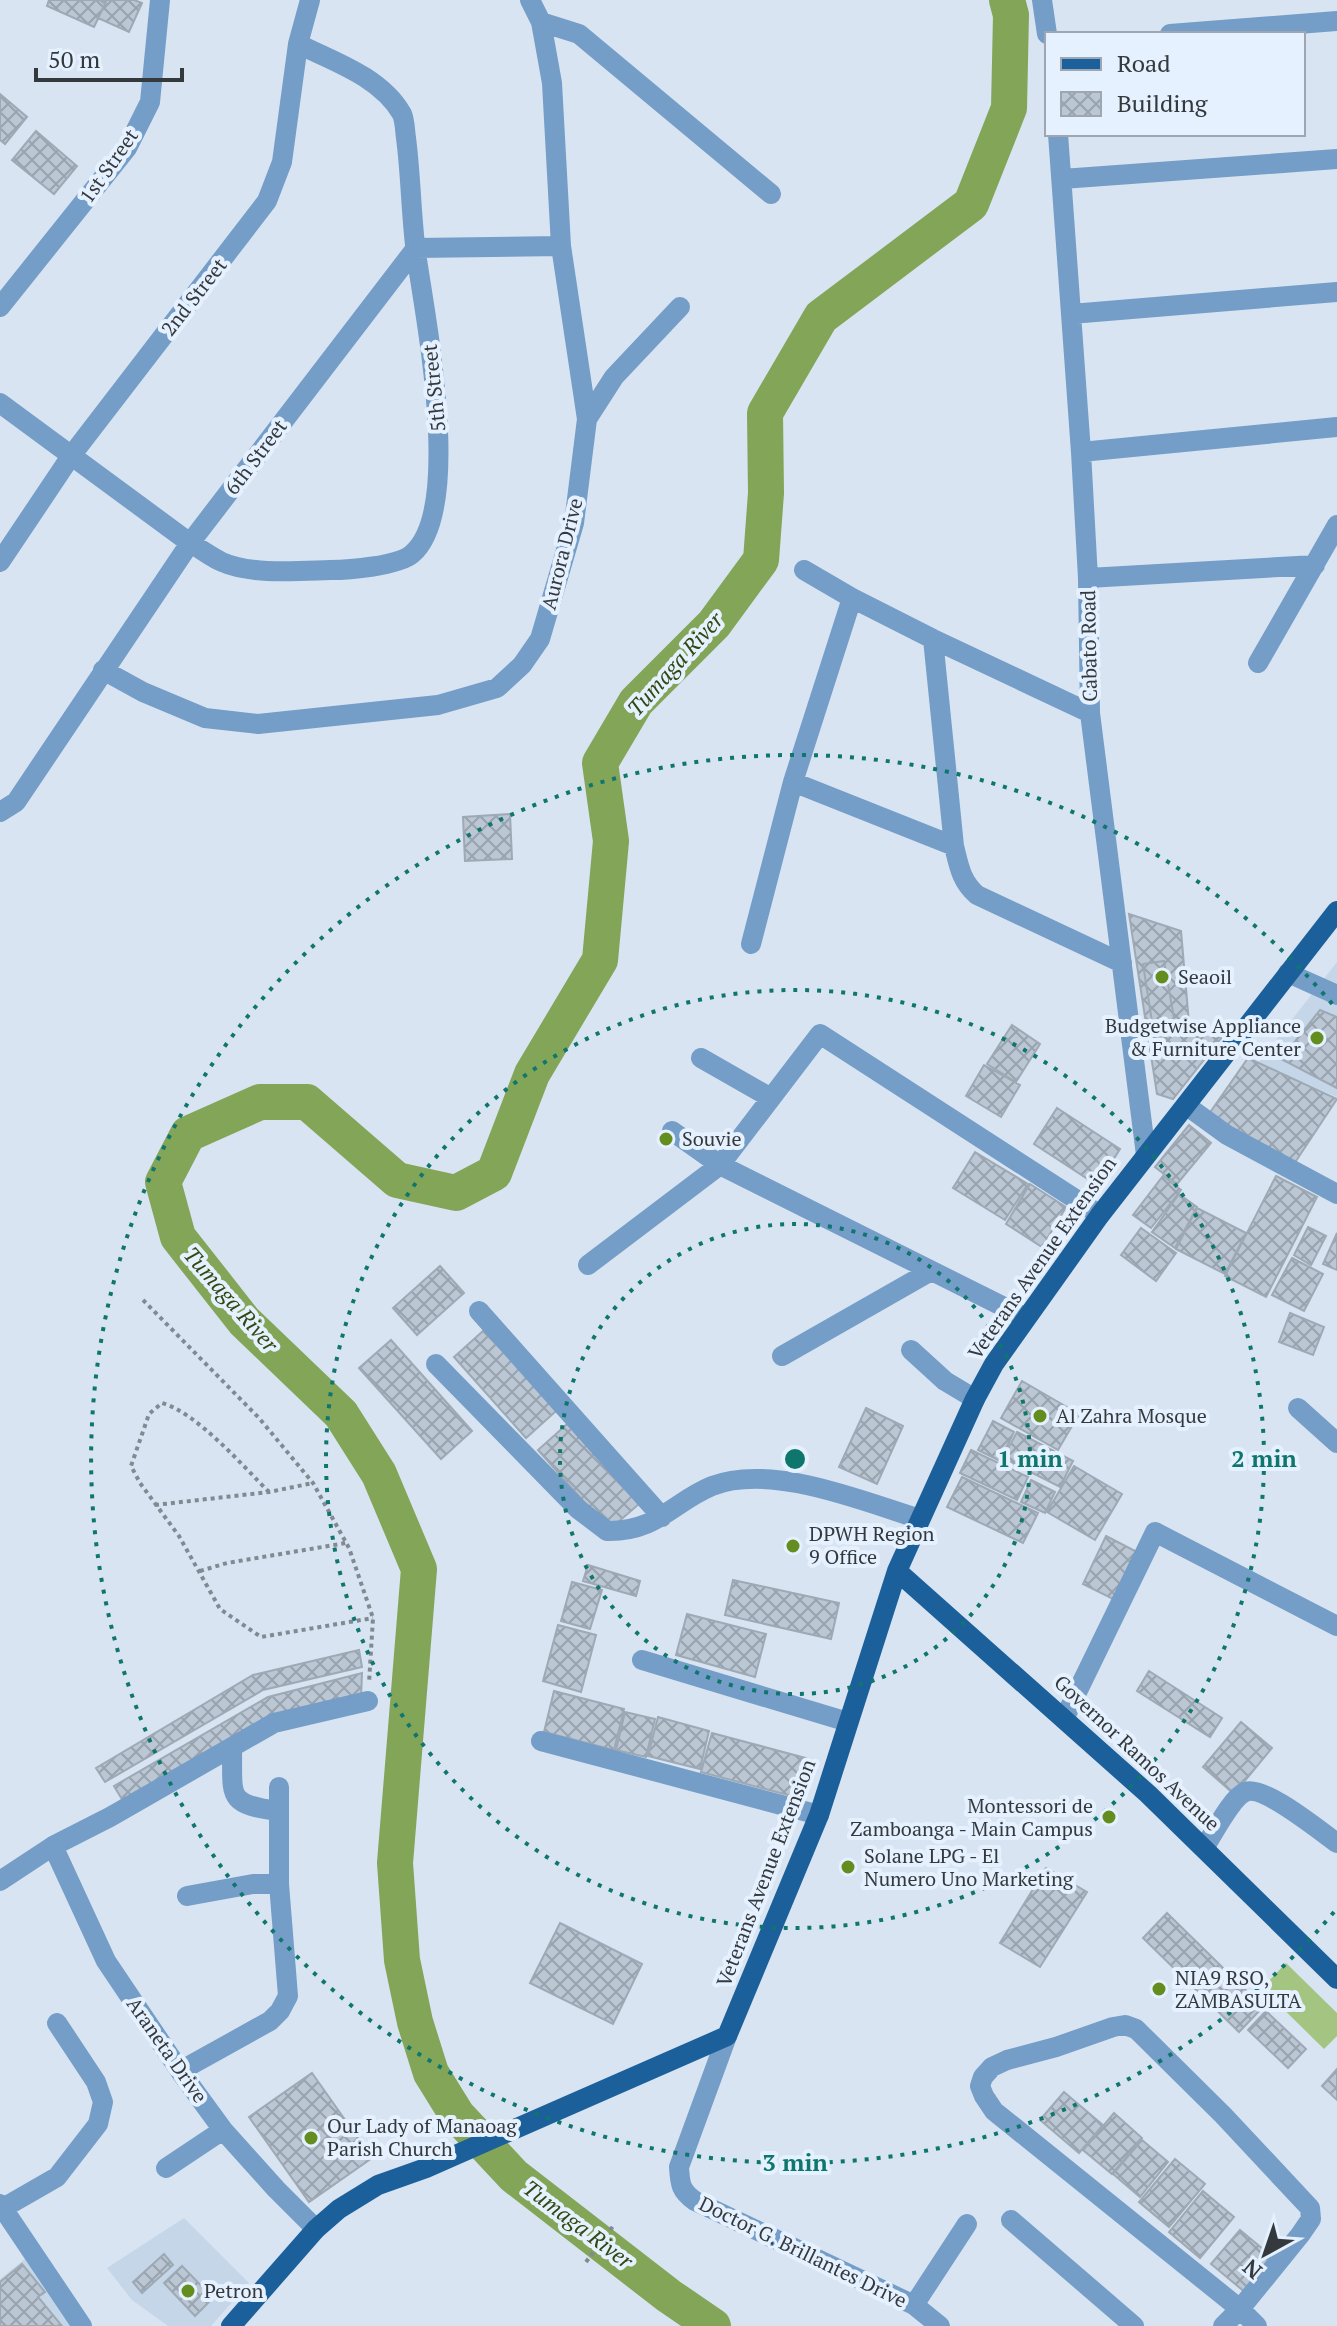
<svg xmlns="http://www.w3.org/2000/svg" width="1337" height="2326" viewBox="0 0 1337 2326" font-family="'PT Serif',serif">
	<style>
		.built { fill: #c5d6e8 }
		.green { fill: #a4c481 }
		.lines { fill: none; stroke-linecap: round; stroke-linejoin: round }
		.river { stroke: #82a558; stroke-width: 36 }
		.building { fill: url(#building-cross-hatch); stroke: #9da9b5; stroke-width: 2 }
		.path { stroke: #818a93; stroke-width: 4; stroke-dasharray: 4 4; stroke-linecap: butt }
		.minor { stroke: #749dc7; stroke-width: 20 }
		.major { stroke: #1b609b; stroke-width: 20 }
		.ring { fill: none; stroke: #0f766e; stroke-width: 4; stroke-dasharray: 4 8 }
		.poi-dot { fill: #638e1f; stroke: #e5f1fe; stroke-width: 3 }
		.labels { text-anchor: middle; stroke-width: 8; stroke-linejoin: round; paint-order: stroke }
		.street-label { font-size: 20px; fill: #34393e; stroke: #e5f1fe }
		.poi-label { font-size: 20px; fill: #34393e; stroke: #e5f1fe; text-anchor: start }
		.water-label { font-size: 22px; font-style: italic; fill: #324811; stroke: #e5f1fe }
		.centre { fill: #0f766e; stroke: #e5f1fe; stroke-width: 4 }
		.ring-label { font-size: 24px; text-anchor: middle; font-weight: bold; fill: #0f766e; stroke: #e5f1fe; stroke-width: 8; stroke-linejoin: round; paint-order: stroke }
	</style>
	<defs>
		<pattern id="building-cross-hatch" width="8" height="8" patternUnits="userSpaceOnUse" patternTransform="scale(2)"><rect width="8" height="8" fill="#bbc7d4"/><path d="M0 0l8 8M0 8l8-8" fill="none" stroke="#99a3ad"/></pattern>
	</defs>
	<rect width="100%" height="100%" fill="#d8e4f1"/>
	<path class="built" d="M1337 962V1097L1258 1063Z
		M184 2218 249 2283 211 2326H168L132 2300 107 2268Z
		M25 2259 70 2326H0V2279Z"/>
	<path class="green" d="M1286 1963 1337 2013V2036L1324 2049 1262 1988Z"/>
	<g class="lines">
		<path class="river" d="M713 2326 669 2296 514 2176 457 2115 431 2073 415 2022 402 1960 395 1863 419 1569 379 1474 341 1414 244 1321 178 1237 163 1182 188 1134 260 1102H307L397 1180 456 1193 494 1173 532 1074 600 960 611 841 600 763 636 702 714 624 761 560 766 493 765 413 821 317 971 204 1009 108 1011 15 1007 0"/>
	</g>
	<path class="building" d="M49 0H100L105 4 94 27 47 6Z
		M134 0 142 3 129 32 98 18 106 2 101 0Z
		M0 94 27 117 5 144 0 140Z
		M36 131 77 166 54 194 12 160Z
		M510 814 512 859 465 861 463 817Z
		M1129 914 1181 931 1189 1023 1222 1037 1173 1099 1157 1094Z
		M1164 961 1175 1024 1153 1028 1143 964Z
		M1320 1010 1337 1017V1088L1281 1059Z
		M1012 1025 1040 1044 1016 1082 987 1064Z
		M1248 1058 1337 1099 1294 1164 1209 1114Z
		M984 1065 1020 1085 1001 1117 966 1096Z
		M1057 1108 1120 1149 1097 1185 1034 1144Z
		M1189 1125 1211 1143 1177 1184 1155 1167Z
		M975 1152 1028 1184 1005 1220 953 1188Z
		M1163 1176 1181 1190 1151 1228 1133 1215Z
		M1276 1176 1317 1197 1266 1297 1225 1276Z
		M1030 1184 1066 1207 1042 1247 1006 1224Z
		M1179 1194 1197 1207 1175 1248 1152 1232Z
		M1197 1208 1246 1233 1225 1274 1176 1249Z
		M1308 1227 1326 1236 1311 1265 1294 1255Z
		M1141 1228 1176 1253 1156 1281 1121 1255Z
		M1337 1233V1270L1323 1264Z
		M1292 1258 1323 1274 1304 1311 1272 1295Z
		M440 1266 464 1293 417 1335 393 1308Z
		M1290 1313 1324 1327 1313 1355 1279 1342Z
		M493 1322 565 1403 526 1438 454 1357Z
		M391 1340 472 1431 441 1459 359 1368Z
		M1022 1381 1079 1414 1058 1450 1001 1418Z
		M866 1408 903 1426 877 1484 839 1467Z
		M575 1417 647 1497 609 1530 538 1450Z
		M993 1421 1014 1432 1000 1461 978 1450Z
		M1017 1432 1073 1461 1060 1487 1003 1458Z
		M971 1450 1028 1477 1017 1500 960 1473Z
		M1074 1466 1122 1494 1095 1540 1047 1512Z
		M962 1477 1038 1513 1023 1543 947 1507Z
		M1031 1480 1055 1492 1045 1513 1021 1502Z
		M1106 1536 1137 1552 1113 1599 1083 1584Z
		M588 1565 640 1581 636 1596 583 1581Z
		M733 1580 839 1603 831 1639 725 1615Z
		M572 1582 602 1590 590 1629 561 1621Z
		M687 1614 766 1634 755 1677 676 1655Z
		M558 1625 596 1635 581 1692 543 1681Z
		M359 1650 362 1667 263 1690 105 1782 96 1768 253 1675Z
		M1149 1671 1222 1718 1210 1737 1137 1691Z
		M362 1673 361 1698 275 1720 126 1806 114 1786 268 1697Z
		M554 1691 624 1709 614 1750 544 1732Z
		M625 1712 655 1719 646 1757 616 1750Z
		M658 1717 709 1731 700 1769 648 1756Z
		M1241 1722 1272 1748 1234 1794 1203 1767Z
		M712 1733 813 1760 803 1799 701 1772Z
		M1046 1868 1087 1892 1040 1967 1000 1943Z
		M1167 1913 1263 2007 1239 2032 1143 1938Z
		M560 1923 642 1964 613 2024 530 1983Z
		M1266 2011 1306 2049 1288 2068 1248 2030Z
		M1337 2069V2100L1322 2086Z
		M312 2073 372 2158 309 2202 249 2117Z
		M1064 2092 1103 2125 1079 2153 1040 2120Z
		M1114 2113 1142 2138 1112 2174 1083 2150Z
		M1142 2140 1168 2162 1140 2197 1113 2174Z
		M1175 2159 1205 2184 1169 2227 1139 2202Z
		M1203 2191 1234 2217 1200 2258 1169 2232Z
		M1240 2230 1275 2259 1246 2293 1211 2264Z
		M164 2254 173 2265 142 2293 133 2282Z
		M22 2264 45 2292 38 2297 62 2326H0V2282Z
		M182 2266 213 2298 195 2316 164 2283Z"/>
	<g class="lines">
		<path class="path" d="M143 1300 259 1418 313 1483 349 1548 373 1618 369 1683
			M269 1492C242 1465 197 1413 162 1403L149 1414 131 1466 140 1483 179 1536 220 1609 261 1637 373 1618
			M155 1505 269 1492 313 1483
			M200 1571 227 1563 346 1543
			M586 2262 614 2225"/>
		<path class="minor" d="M1042 0 1047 34
			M541 22 579 34 771 194
			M1170 34 1337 21
			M1058 134 1081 452 1088 578 1090 713 1146 1155
			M1062 179 1337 159
			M0 307 127 148 150 102 160 0
			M1071 314 1337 292
			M0 403 190 543C201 549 211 557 222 562 251 575 298 571 330 570 349 570 398 566 412 554 464 510 425 316 416 253 411 215 411 176 406 138 405 131 405 121 402 114 381 77 333 61 298 44
			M587 419 614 377 680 307
			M1081 452 1337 427
			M0 562 71 456 267 201 282 162 298 44 310 0
			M804 570 852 598
			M1088 578 1315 565
			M933 639 954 846C959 866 961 881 977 895L1122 963
			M1258 663 1337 525
			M103 670 143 692 205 718 258 724 438 705 497 688 522 665 540 639 574 523 587 419 561 246 552 83 541 22 530 0
			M0 812 16 802 190 543 416 248 561 246
			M954 846 793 782 852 598 933 639 1090 713
			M751 944 793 782
			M1288 973 1337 995
			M701 1058 771 1098
			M1187 1106 1227 1135 1337 1194
			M672 1131 720 1165 1026 1318
			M588 1265 720 1165 820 1034 1100 1215
			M479 1311 662 1517
			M911 1350 945 1381 975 1399
			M782 1356 931 1271
			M436 1364 578 1509 607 1531C657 1532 673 1502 712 1486 771 1463 862 1501 920 1519
			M1298 1408 1337 1443
			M642 1660 848 1722
			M1065 1717 1155 1532 1337 1626
			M541 1741 819 1815
			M232 1748C233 1796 225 1804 278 1811
			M53 1846 106 1961 180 2071 223 2130 276 2189 316 2229
			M1204 1848C1213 1835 1231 1798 1245 1792 1263 1784 1321 1832 1337 1843
			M0 1881 53 1846 110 1817 274 1723 368 1701
			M187 1896 253 1884H279
			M727 2036 679 2167C680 2185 681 2191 695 2201L914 2305 940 2326
			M180 2071 270 2021 280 2011 288 1996 279 1884V1787
			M166 2168 223 2130
			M0 2204 82 2326
			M3 2208 57 2177 98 2124 103 2102 96 2082 57 2023
			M1011 2220 1134 2326
			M914 2305 967 2224
			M1223 2326 1240 2309 1300 2235 1311 2219 1310 2208 1223 2115 1136 2029 1125 2025 1113 2027 1056 2047 1007 2060 992 2067 983 2077 980 2086 984 2096 994 2111 1240 2309 1257 2326"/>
		<path class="major" d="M897 1571 1148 1794 1337 1979
			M231 2326 316 2229 339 2209 378 2185 426 2168 727 2036 819 1815 897 1571 975 1399 994 1364 1100 1215 1337 911"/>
	</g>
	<g class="ring">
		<circle cx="795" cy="1459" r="235"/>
		<circle cx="795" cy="1459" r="469"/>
		<path d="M1334 1912A704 704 0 1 1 1334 1006"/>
	</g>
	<g class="poi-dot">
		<circle cx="1162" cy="977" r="8"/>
		<circle cx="1317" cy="1038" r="8"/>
		<circle cx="666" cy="1139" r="8"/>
		<circle cx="1040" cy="1416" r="8"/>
		<circle cx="793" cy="1546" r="8"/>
		<circle cx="1109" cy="1817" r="8"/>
		<circle cx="848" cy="1867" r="8"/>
		<circle cx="1159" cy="1989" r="8"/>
		<circle cx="311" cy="2138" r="8"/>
		<circle cx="188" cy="2291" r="8"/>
	</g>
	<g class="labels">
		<g class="street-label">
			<text transform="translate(109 166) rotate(-55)" y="7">1st Street</text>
			<text transform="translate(194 297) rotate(-52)" y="7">2nd Street</text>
			<text transform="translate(434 388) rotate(-96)" y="7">5th Street</text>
			<text transform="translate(256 457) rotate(-53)" y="7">6th Street</text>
			<text transform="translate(562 554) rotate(-76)" y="7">Aurora Drive</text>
			<text transform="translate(1089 646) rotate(-91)" y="7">Cabato Road</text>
			<text transform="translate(1042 1258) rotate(-55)" y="7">Veterans Avenue Extension</text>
			<text transform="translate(1137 1753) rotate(43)" y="7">Governor Ramos Avenue</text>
			<text transform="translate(766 1873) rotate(-69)" y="7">Veterans Avenue Extension</text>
			<text transform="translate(167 2050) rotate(55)" y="7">Araneta Drive</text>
			<text transform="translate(803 2252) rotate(26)" y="7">Doctor G. Brillantes Drive</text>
		</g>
		<g class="poi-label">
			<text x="1178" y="984">Seaoil</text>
			<text x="1301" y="1033" text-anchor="end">Budgetwise Appliance<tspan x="1301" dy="23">&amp; Furniture Center</tspan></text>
			<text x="682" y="1146">Souvie</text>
			<text x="1056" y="1423">Al Zahra Mosque</text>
			<text x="809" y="1541">DPWH Region<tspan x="809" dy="23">9 Office</tspan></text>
			<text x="1093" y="1813" text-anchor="end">Montessori de<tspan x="1093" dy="23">Zamboanga - Main Campus</tspan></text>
			<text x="864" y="1863">Solane LPG - El<tspan x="864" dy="23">Numero Uno Marketing</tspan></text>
			<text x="1175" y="1985">NIA9 RSO,<tspan x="1175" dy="23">ZAMBASULTA</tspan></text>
			<text x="327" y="2133">Our Lady of Manaoag<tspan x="327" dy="23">Parish Church</tspan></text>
			<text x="204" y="2298">Petron</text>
		</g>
		<g class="water-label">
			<text transform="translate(675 664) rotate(-48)" y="8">Tumaga River</text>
			<text transform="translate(231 1299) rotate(49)" y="8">Tumaga River</text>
			<text transform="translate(578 2224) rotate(37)" y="8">Tumaga River</text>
		</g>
	</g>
	<circle cx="795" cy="1459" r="12" class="centre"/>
	<g class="ring-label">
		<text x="1030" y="1467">1 min</text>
		<text x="1264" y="1467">2 min</text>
		<text x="795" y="2171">3 min</text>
	</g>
	<rect x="1045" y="32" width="260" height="104" fill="#e5f1fe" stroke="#9ea7b1" stroke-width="2"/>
	<rect x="1061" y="58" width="40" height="12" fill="#1b609b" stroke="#9ea7b1" stroke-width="2"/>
	<text x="1117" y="72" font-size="24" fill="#34393e">Road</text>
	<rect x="1061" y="92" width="40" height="24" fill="url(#building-cross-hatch)" stroke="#9ea7b1" stroke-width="2"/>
	<text x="1117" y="112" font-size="24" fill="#34393e">Building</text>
	<g transform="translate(1265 2254) rotate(220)" stroke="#e5f1fe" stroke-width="6" paint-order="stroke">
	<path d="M0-6L14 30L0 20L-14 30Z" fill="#34393e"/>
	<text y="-12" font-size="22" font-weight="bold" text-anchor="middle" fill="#34393e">N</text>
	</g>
	<path d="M36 68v12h146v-12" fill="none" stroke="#34393e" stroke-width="4"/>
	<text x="48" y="68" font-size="24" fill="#34393e" stroke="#e5f1fe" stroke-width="6" paint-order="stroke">50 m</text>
</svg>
